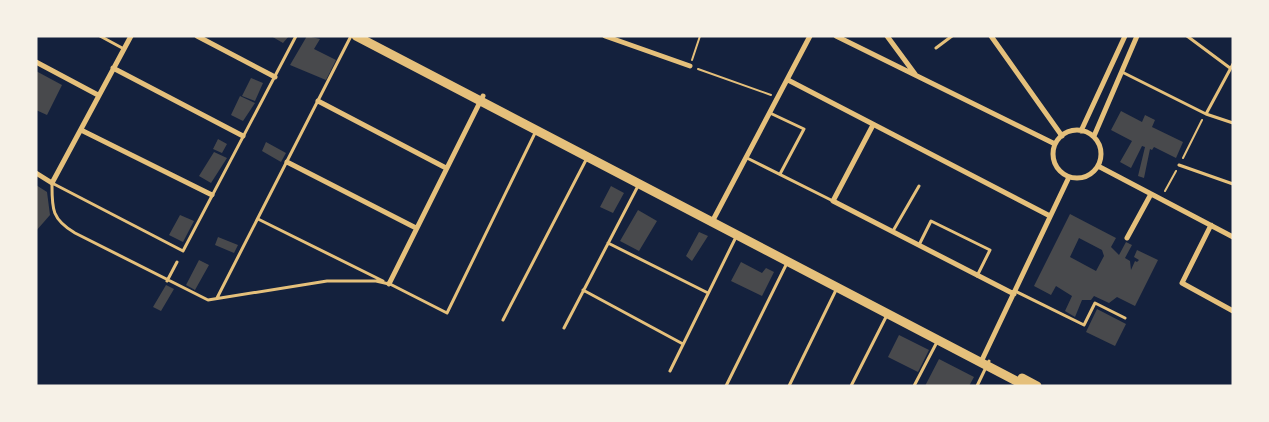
<svg xmlns="http://www.w3.org/2000/svg" width="1269" height="422" viewBox="0 0 1269 422" font-family="Bitter,serif">
	<style>
		.building { fill: #48494c; fill-rule: evenodd }
		.lines { fill: none; stroke-linecap: round; stroke-linejoin: round }
		.path { stroke: #e5c07b; stroke-width: 2 }
		.service { stroke: #e5c07b; stroke-width: 3 }
		.minor { stroke: #e5c07b; stroke-width: 5 }
		.secondary { stroke: #e5c07b; stroke-width: 9 }
	</style>
	<rect width="100%" height="100%" fill="#14213d"/>
	<path class="building" d="M271 36H289L283 43Z
		M307 36 320 39 314 49 336 60 326 80 290 65Z
		M36 71 62 85 47 115 36 110Z
		M251 78 263 83 255 101 242 96Z
		M240 96 255 103 243 121 231 115Z
		M1121 111 1142 122 1145 115 1155 120 1152 127 1183 142 1176 158 1154 147 1152 150 1150 149 1144 178 1138 176 1145 147 1142 146 1131 168 1120 162 1132 141 1111 130Z
		M218 139 227 144 222 153 213 149Z
		M266 142 286 153 281 162 262 151Z
		M214 152 227 158 211 183 199 176Z
		M36 185 47 192 50 215 36 231Z
		M611 186 624 193 613 213 600 207Z
		M638 210 657 221 639 251 620 241Z
		M1070 214 1116 238 1111 247 1119 255 1126 242 1132 245 1125 258 1130 261 1131 270 1135 261 1137 262 1139 260 1134 257 1137 250 1158 260 1135 306 1117 297 1109 303 1094 296 1091 300H1082L1075 317 1065 311 1072 296 1056 286 1051 295 1034 286ZM1079 238 1102 250 1104 256 1096 271 1070 257Z
		M180 215 194 221 183 242 169 235Z
		M699 232 708 236 692 261 686 256Z
		M218 237 238 245 234 253 215 245Z
		M199 260 209 265 195 290 186 285Z
		M741 262 762 273 766 268 774 272 762 296 731 281Z
		M166 285 174 289 161 311 153 307Z
		M1097 309 1126 324 1115 346 1086 332Z
		M899 335 929 350 918 372 888 357Z
		M939 359 974 377 969 386H925Z"/>
	<g class="lines">
		<path class="path" d="M692 60 700 36
			M698 69 771 95
			M1183 158 1202 120
			M1165 191 1176 171"/>
		<path class="service" d="M100 36 124 49
			M296 36 183 251 52 183C52 208 51 219 75 233L208 300 327 281H376L389 284
			M1187 36 1230 68
			M936 48 952 36
			M1122 72 1206 114 1233 123
			M770 113 804 129 780 174
			M1206 114 1233 64
			M747 158 833 201
			M1179 165 1233 184
			M258 219 383 281
			M893 231 919 186
			M608 243 708 293
			M919 245 931 221 990 250 977 276
			M167 281 177 262
			M388 283 447 313 536 131
			M583 290 683 344
			M1015 291 1084 325 1095 303 1125 318
			M217 298 351 36
			M503 320 587 158
			M564 328 639 184
			M670 371 736 237
			M726 386 787 263
			M789 386 837 288
			M851 386 887 315
			M914 386 937 342
			M977 386 989 361"/>
		<path class="minor" d="M197 36 275 77
			M605 36 690 66
			M836 36 1055 144
			M887 36 915 74
			M991 36 1062 136
			M36 62 98 95
			M113 68 243 136
			M788 80 1050 216
			M318 101 446 168
			M873 125 833 201 1014 294
			M81 130 212 195
			M1053 154a24 24 0 1 1 48 0a24 24 0 1 1-48 0Z
			M1081 131 1125 36
			M1094 136 1137 36
			M287 162 416 228
			M1098 166 1233 237
			M36 173 52 183 131 36
			M712 222 810 36
			M1211 225 1182 283 1233 311
			M1127 238 1151 194
			M389 284 483 96
			M981 362 1069 177"/>
		<path class="secondary" d="M356 36 1026 386
			M1022 378 1037 386"/>
	</g>
	<rect width="1269" height="422" fill="none" stroke="#f6f1e7" stroke-width="75"/>
</svg>
